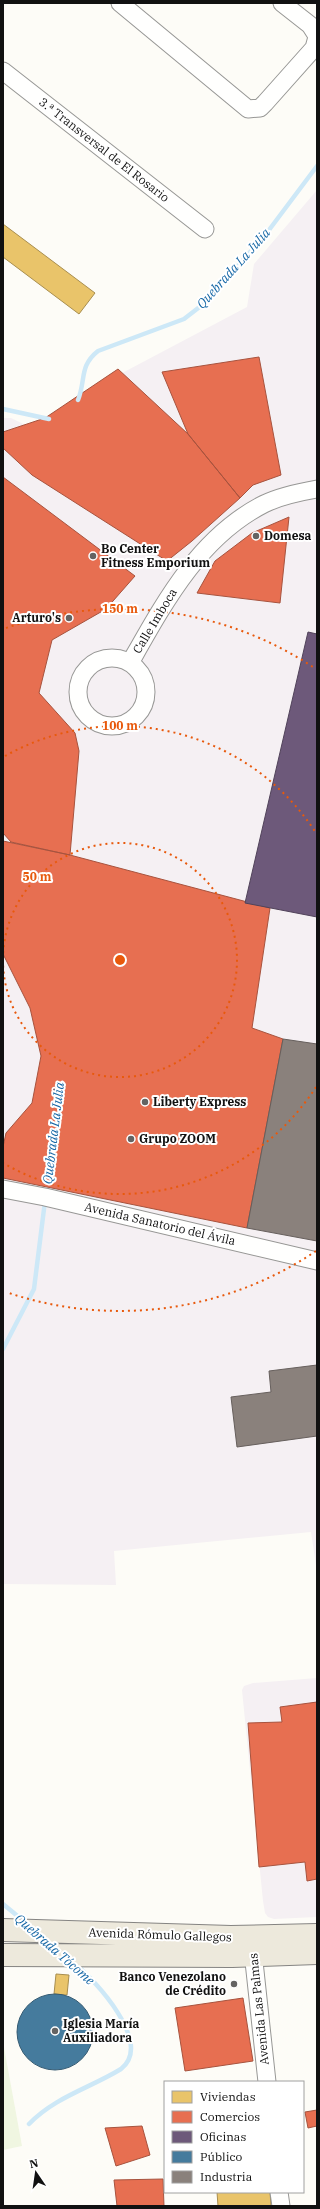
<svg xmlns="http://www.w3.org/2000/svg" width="320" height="2209" viewBox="0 0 320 2209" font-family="'IBM Plex Serif',serif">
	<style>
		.industrial { fill: #f5f0f3 }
		.pitch { fill: #f0f6e1 }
		.homes { fill: #e9c46a; stroke: #a88e4f }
		.shops { fill: #e76f51; stroke: #a7533e }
		.offices { fill: #6d597a; stroke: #51435a }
		.public { fill: #457b9d; stroke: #355b73 }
		.industry { fill: #8a817c; stroke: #665f5c }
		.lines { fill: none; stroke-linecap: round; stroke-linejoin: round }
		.stream { stroke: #cde8f7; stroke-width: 4.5 }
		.minor-casing { stroke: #979795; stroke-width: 19 }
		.primary-casing { stroke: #858482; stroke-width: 24 }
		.minor { stroke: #fffffe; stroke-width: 17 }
		.primary { stroke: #ede9dc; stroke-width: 22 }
		.ring { fill: none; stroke: #e8590c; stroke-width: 2; stroke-dasharray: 2 4 }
		.poi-dot { fill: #646362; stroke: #fff; stroke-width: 1.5 }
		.labels { text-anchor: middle; stroke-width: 4; stroke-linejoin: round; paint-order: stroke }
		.street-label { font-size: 12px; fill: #111; stroke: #fff }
		.poi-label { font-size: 12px; font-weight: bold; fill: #111; stroke: #fff; text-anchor: start }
		.water-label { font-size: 13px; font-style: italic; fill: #1768a6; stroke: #fff }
		.centre { fill: #e8590c; stroke: #fff; stroke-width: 2 }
		.ring-label { font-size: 12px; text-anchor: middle; font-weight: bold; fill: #e8590c; stroke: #fff; stroke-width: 4; stroke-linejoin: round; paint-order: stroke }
	</style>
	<rect width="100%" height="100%" fill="#fdfcf7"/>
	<path class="industrial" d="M317 190V1572L311 1532 114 1551 116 1585 3 1584V418H11L34 429 90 390 247 307 254 264Z
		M317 1678V1917L274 1919 268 1917 265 1913 263 1901 242 1690 244 1686 253 1683Z"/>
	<path class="pitch" d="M3 2042 22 2146 3 2150Z"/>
	<path class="homes" d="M3 224 95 293 79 314 3 257Z
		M56 1974 69 1975 67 1995 54 1994Z
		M217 2192H270L271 2206H218Z"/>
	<path class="shops" d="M259 357 281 475 253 485 240 498 188 434 162 372Z
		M118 369 188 434 240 498 192 541 167 561 32 475 3 448V432L45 418Z
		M3 477 135 576 106 609 52 640 39 693 75 733 79 751 70 855 11 842 3 833Z
		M289 517 280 603 197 593 215 561 252 533Z
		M3 841 70 855 270 908 252 1028 283 1039 247 1228 3 1178V1147L6 1133 32 1103 41 1056 30 1008 3 954Z
		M317 1702V1879L307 1881 305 1862 259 1867 248 1723 282 1722 280 1707Z
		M243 1998 253 2061 185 2071 175 2008Z
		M317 2110V2126L308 2128 305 2112Z
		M142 2126 150 2155 116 2166 105 2128Z
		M163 2179 164 2206H117L114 2180Z"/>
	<path class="offices" d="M308 632 317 634V917L245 903Z"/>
	<path class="public" d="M17 2032a38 38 0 1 1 76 0a38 38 0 1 1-76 0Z"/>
	<path class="industry" d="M283 1039 317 1044V1241L247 1228Z
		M317 1365V1436L237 1447 231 1397 271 1392 269 1371Z"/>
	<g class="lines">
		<path class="stream" d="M78 400C86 380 79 366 98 351L184 319 206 302 266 234 317 166
			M3 409 49 419
			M3 1349 34 1289 45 1201
			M3 1904 26 1923
			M29 2124C55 2097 90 2088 121 2069 154 2043 95 1980 74 1963"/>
		<defs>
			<path id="minor" d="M120 3 248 109 260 108 265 103 314 48 317 37
				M282 3 310 25 317 36
				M3 71 205 229
				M78 692a34 34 0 1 1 68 0a34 34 0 1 1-68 0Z
				M130 663C164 603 199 537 264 504 280 496 300 492 317 489
				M3 1189 45 1197 317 1261
				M252 1943 267 2082
				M279 2192 281 2206"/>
			<path id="primary" d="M3 1930 231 1937 317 1935
				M3 1955 232 1956 317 1953"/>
		</defs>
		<use href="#minor" class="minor-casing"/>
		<use href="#primary" class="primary-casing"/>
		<use href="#minor" class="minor"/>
		<use href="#primary" class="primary"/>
	</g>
	<g class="ring">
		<path d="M3 959A117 117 0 1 1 3 961"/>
		<path d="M316 1087A234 234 0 0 1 3 1163M5 756A234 234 0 0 1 316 833"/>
		<path d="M316 1251A351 351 0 0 1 6 1292M6 628A351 351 0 0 1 316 669"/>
	</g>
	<g class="poi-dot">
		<circle cx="256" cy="536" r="4"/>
		<circle cx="93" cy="556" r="4"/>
		<circle cx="69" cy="618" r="4"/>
		<circle cx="145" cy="1102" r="4"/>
		<circle cx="131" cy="1139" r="4"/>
		<circle cx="234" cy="1984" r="4"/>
		<circle cx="55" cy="2031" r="4"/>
	</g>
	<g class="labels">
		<g class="street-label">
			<text transform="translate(104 150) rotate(38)" y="4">3.ª Transversal de El Rosario</text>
			<text transform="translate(155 621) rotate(-59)" y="4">Calle Imboca</text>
			<text transform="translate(160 1224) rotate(13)" y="4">Avenida Sanatorio del Ávila</text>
			<text transform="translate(160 1935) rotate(2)" y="4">Avenida Rómulo Gallegos</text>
			<text transform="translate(259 2009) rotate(-96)" y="4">Avenida Las Palmas</text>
		</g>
		<g class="poi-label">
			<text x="264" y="540">Domesa</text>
			<text x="101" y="553">Bo Center<tspan x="101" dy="14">Fitness Emporium</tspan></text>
			<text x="61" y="622" text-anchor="end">Arturo's</text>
			<text x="153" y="1106">Liberty Express</text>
			<text x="139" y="1143">Grupo ZOOM</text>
			<text x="226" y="1981" text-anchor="end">Banco Venezolano<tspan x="226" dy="14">de Crédito</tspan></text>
			<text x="63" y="2028">Iglesia María<tspan x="63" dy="14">Auxiliadora</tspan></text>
		</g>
		<g class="water-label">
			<text transform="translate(233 268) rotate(-48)" y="5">Quebrada La Julia</text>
			<text transform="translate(53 1133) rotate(-83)" y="5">Quebrada La Julia</text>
			<text transform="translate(55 1949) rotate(41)" y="5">Quebrada Tócome</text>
		</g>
	</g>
	<circle cx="120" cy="960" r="6" class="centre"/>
	<g class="ring-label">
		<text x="120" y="613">150 m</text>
		<text x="120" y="730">100 m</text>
		<text x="37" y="881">50 m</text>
	</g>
	<rect width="320" height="2209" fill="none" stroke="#111111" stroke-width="8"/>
	<rect x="164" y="2081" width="140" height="112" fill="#ffffff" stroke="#a0a0a0"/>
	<rect x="172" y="2091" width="20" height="12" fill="#e9c46a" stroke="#a0a0a0"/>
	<text x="200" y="2101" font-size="12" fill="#111111">Viviendas</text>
	<rect x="172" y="2111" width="20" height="12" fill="#e76f51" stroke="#a0a0a0"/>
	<text x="200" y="2121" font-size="12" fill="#111111">Comercios</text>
	<rect x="172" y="2131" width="20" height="12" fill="#6d597a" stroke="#a0a0a0"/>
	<text x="200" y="2141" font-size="12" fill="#111111">Oficinas</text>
	<rect x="172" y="2151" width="20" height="12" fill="#457b9d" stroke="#a0a0a0"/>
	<text x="200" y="2161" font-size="12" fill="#111111">Público</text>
	<rect x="172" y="2171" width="20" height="12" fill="#8a817c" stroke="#a0a0a0"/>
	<text x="200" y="2181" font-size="12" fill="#111111">Industria</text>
	<g transform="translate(36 2173) rotate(347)" stroke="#ffffff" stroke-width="3" paint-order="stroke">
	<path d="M0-3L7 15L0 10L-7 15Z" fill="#111111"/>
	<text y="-6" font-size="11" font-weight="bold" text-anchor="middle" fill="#111111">N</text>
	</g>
</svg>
